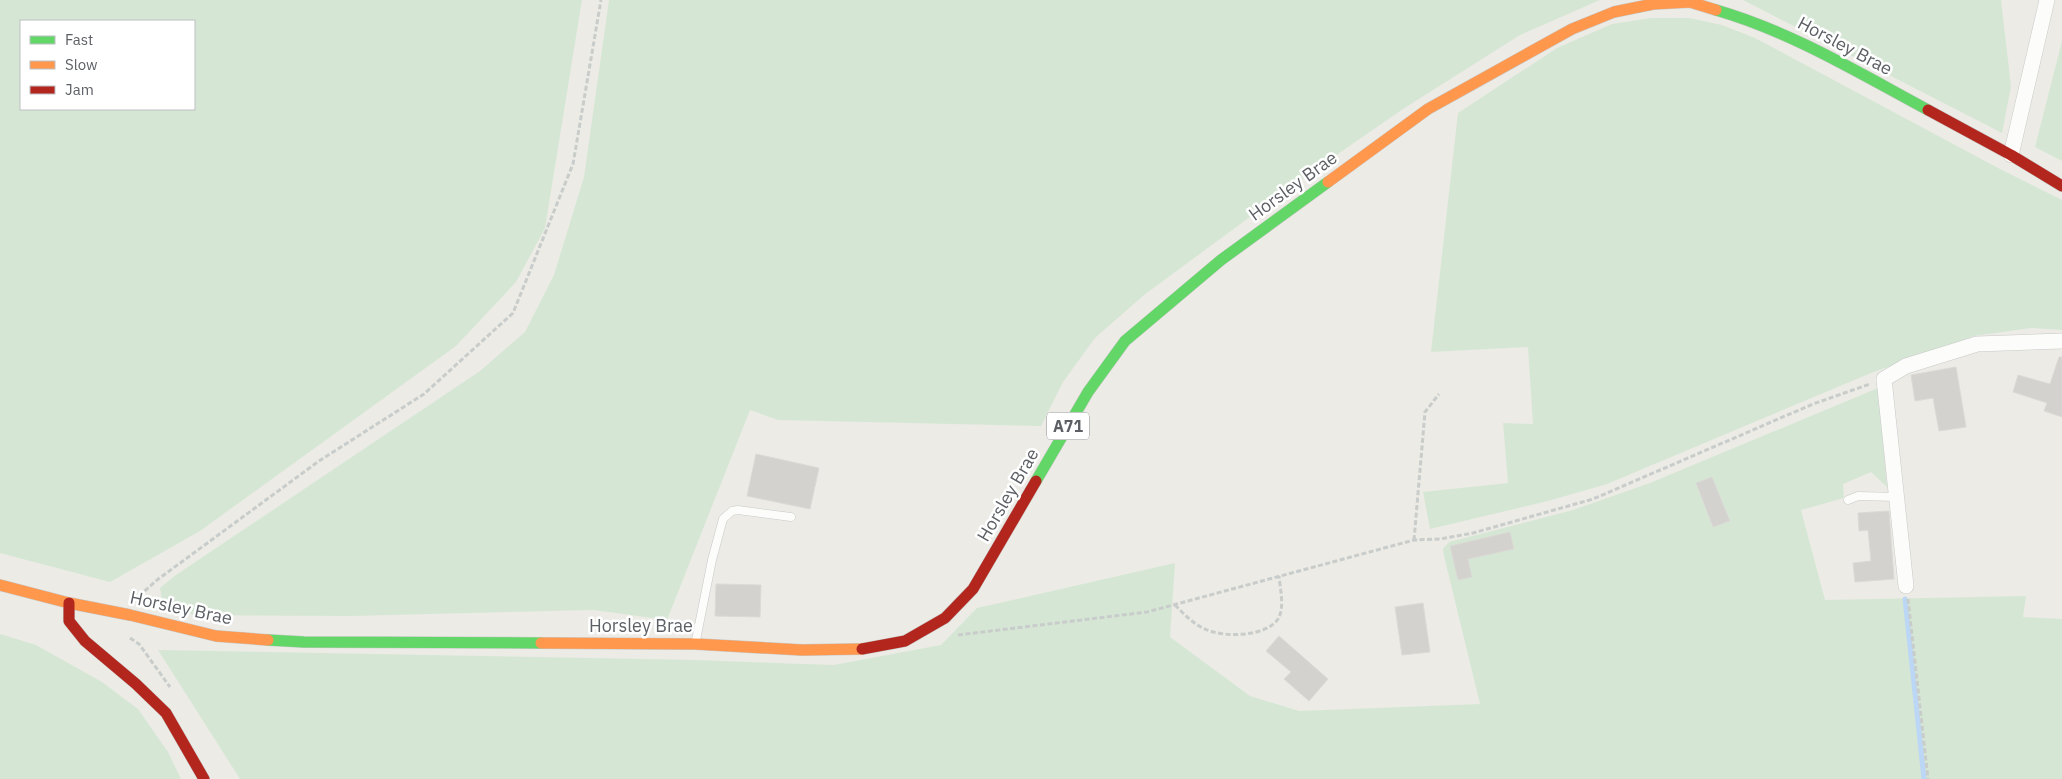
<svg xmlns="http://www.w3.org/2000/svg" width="2062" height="779" viewBox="0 0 2062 779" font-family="'IBM Plex Sans',sans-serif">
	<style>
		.green { fill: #d5e7d4; fill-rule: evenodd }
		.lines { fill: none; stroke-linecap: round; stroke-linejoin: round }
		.stream { stroke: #bcd7f5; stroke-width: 5 }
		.building { fill: #d3d2cf; stroke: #dbdad6 }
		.lane-casing { stroke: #c8c9c8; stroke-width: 9 }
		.street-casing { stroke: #c8c9c8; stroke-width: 16 }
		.fast-casing { stroke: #c7c8c6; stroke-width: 12 }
		.slow-casing { stroke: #c7c8c6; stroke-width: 12 }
		.jam-casing { stroke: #c7c8c6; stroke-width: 12 }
		.path { stroke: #c8ccca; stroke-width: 3; stroke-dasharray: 5 2.5; stroke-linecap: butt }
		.lane { stroke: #fcfcfb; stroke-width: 8 }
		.street { stroke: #fcfcfb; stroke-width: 15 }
		.fast { stroke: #63d668; stroke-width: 11 }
		.slow { stroke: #ff974d; stroke-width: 11 }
		.jam { stroke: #b3261e; stroke-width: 11 }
		.labels { text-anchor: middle; stroke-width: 5; stroke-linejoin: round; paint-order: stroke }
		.shield { fill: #fff; stroke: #8d8f92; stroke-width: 1 }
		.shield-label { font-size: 16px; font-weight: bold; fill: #5c5f64 }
		.street-label { font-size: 18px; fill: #5c5f64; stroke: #fff }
	</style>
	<rect width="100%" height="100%" fill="#ecebe6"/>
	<path class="green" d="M0 0H582L545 228 516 282 456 346 200 531 110 582 0 553ZM194 21V109H21V21Z
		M609 0H1600L1520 35 1403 109 1296 183 1144 295 1095 338 1063 382 1041 426 778 420 750 410 667 620 594 610 350 616 195 615 169 609 162 600 160 588 176 575 480 371 525 332 554 275 584 177Z
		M1743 0H2001L2011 86 2002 133Z
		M1651 18H1689L1722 25 1755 38 2000 169 2062 200V330L2031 328 1974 336 1871 373 1607 484 1548 501 1430 529 1423 492 1508 483 1503 423 1533 424 1528 347 1431 352 1458 113 1557 48 1612 24Z
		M2062 41V161L2035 147Z
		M1878 388 1887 487 1871 472 1843 484 1844 498 1801 510 1825 600 2026 596 2023 617 2062 619V779H240L158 650 696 660 834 665 941 645 977 608 1175 563 1170 637 1250 696 1299 711 1480 704 1444 556 1443 549 1449 542 1573 510 1650 483Z
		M0 634 36 645 102 682 138 709 168 752 181 779H0Z"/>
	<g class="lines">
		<path class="stream" d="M1905 599 1924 779"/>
	</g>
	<path class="building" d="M2059 357H2062V417L2044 411 2047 403 2013 392 2018 375 2050 384Z
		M1956 367 1966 427 1939 431 1933 398 1915 401 1911 375Z
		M756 454 819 468 810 509 747 496Z
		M1712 477 1730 521 1713 527 1696 483Z
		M1889 511 1894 579 1855 582 1853 563 1871 561 1868 530 1859 531 1858 513Z
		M1510 532 1514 549 1468 559 1472 577 1458 580 1450 546Z
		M716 584 761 585 760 617 715 616Z
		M1423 603 1430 652 1402 655 1395 607Z
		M1279 636 1328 679 1309 701 1284 679 1291 672 1266 651Z"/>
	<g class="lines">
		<defs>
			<path id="lane" d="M1848 500 1858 496 1898 497
				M696 640 712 560 723 519 732 511 738 510 791 517"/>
			<path id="street" d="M2011 155 2047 0
				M1906 586 1884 379 1906 366 1977 344 2062 341"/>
			<path id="fast" d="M1716 10C1792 32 1859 73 1928 110
				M1036 481 1088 392 1125 341 1221 260 1328 182
				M268 640 304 642 541 643"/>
			<path id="slow" d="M1328 182 1428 109 1572 29 1614 12 1653 4 1690 2 1716 10
				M0 585 69 603 130 615 216 636 268 640
				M541 643 695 644 802 650 862 649"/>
			<path id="jam" d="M1928 110 2011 155 2062 186
				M69 603V621L85 641 136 684 166 713 204 779
				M862 649 905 641 945 618 973 589 1036 481"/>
		</defs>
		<use href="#lane" class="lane-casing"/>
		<use href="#street" class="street-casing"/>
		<use href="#fast" class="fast-casing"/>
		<use href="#slow" class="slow-casing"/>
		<use href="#jam" class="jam-casing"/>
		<path class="path" d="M1414 540 1425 412 1439 394
			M139 596 157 580 319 461 424 394 513 313 573 164 601 0
			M1908 599 1928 779
			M1175 605C1184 614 1193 624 1205 629 1223 638 1266 637 1278 619 1285 608 1280 588 1279 576
			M958 635 1147 612 1414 540 1440 539 1473 533 1593 499 1813 404 1870 384
			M130 638 139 644 170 687"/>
		<use href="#lane" class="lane"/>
		<use href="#street" class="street"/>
		<use href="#fast" class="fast"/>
		<use href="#slow" class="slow"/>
		<use href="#jam" class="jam"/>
	</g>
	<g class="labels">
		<rect class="shield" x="1047" y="412.5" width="42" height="27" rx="4"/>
		<g class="shield-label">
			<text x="1068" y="432">A71</text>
		</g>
		<g class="street-label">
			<text transform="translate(1845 46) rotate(28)" y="6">Horsley Brae</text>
			<text transform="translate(1293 186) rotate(-36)" y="6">Horsley Brae</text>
			<text transform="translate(1008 495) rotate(-60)" y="6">Horsley Brae</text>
			<text transform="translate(181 608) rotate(12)" y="6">Horsley Brae</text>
			<text x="641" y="632">Horsley Brae</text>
		</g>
	</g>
	<rect x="20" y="20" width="175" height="90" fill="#ffffff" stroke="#bebfc1"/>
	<rect x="30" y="36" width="25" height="8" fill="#63d668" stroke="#bebfc1"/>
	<text x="65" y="45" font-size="15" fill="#5c5f64">Fast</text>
	<rect x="30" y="61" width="25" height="8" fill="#ff974d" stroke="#bebfc1"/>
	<text x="65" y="70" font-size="15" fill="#5c5f64">Slow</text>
	<rect x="30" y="86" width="25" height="8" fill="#b3261e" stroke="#bebfc1"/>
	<text x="65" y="95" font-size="15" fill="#5c5f64">Jam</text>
</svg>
